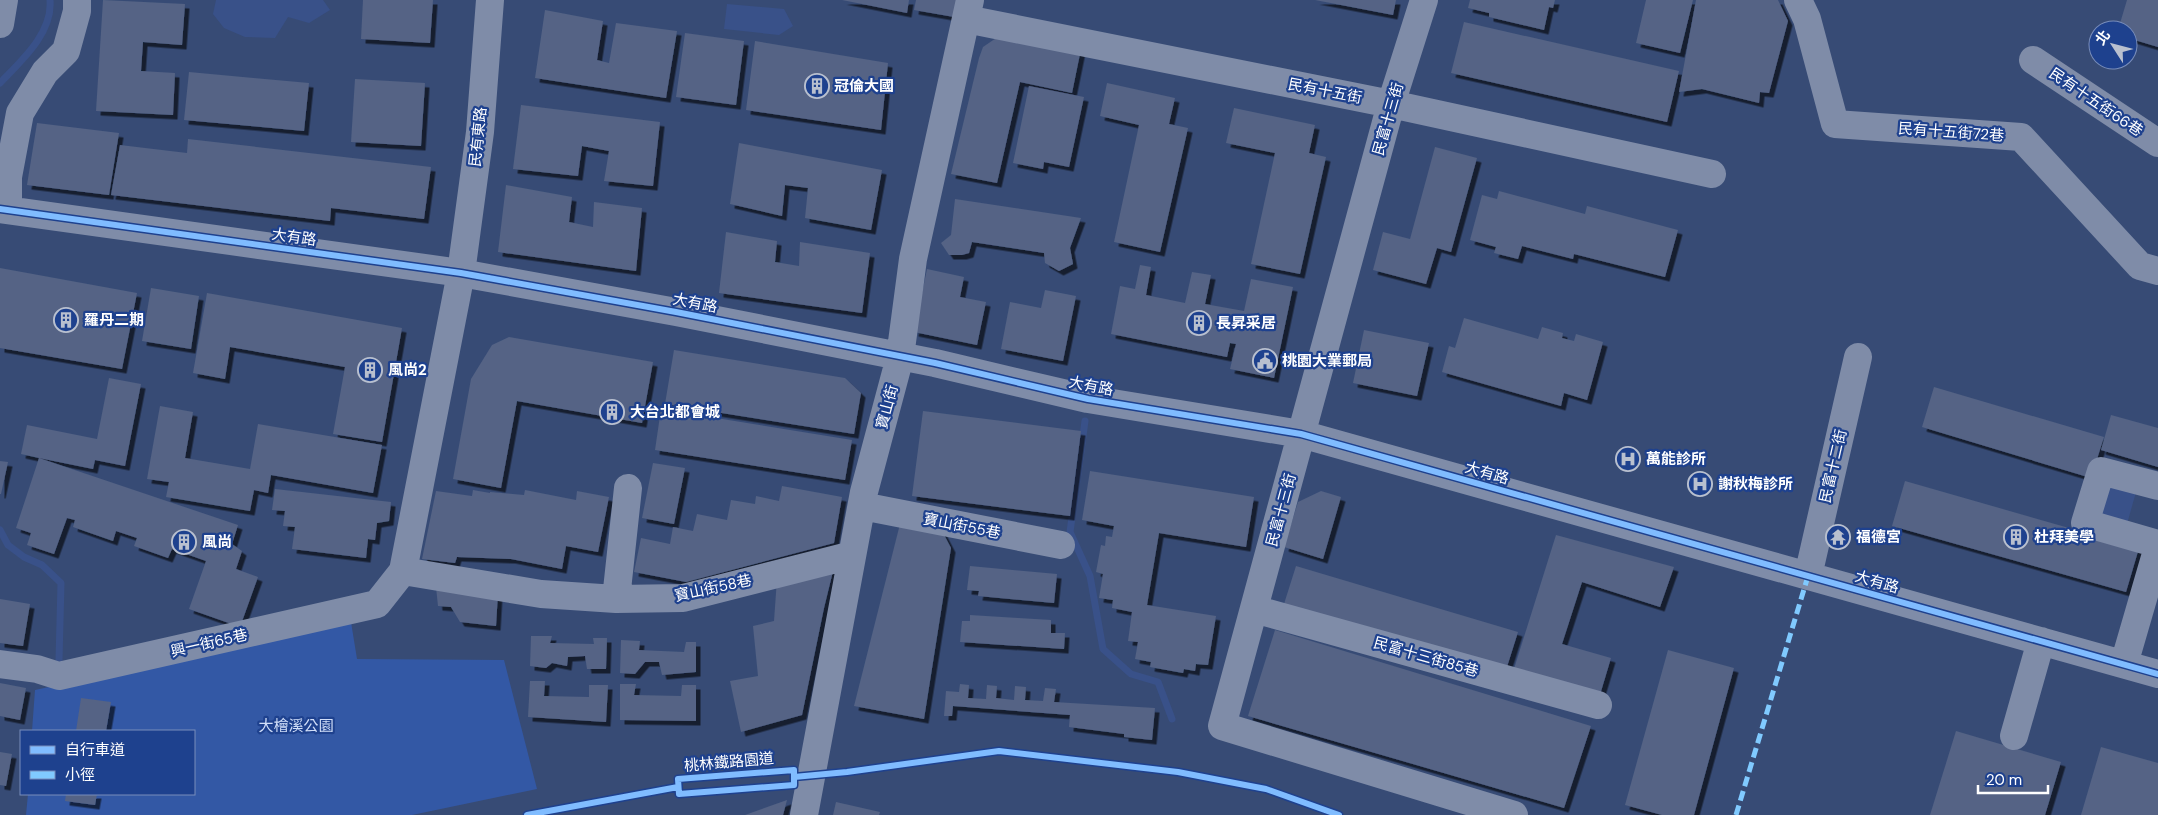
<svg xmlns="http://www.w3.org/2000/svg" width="2158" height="815" viewBox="0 0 2158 815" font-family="'DM Sans','Noto Sans TC',sans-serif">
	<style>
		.green { fill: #3358a5 }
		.water { fill: #395189 }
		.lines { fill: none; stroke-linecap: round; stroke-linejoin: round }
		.stream { stroke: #395189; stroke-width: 7 }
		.building { fill: #546385; filter: url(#shadow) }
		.minor { stroke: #7f8ca8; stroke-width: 28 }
		.quiet { stroke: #80caff; stroke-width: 5; stroke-dasharray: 10 5; stroke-linecap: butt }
		.cycleway-casing { stroke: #1e418e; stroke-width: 9 }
		.cycleway { stroke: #80bcff; stroke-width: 6 }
		.labels { text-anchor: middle; stroke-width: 4.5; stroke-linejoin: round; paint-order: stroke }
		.poi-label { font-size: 15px; font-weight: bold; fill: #fff; stroke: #1e418e; text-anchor: start }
		.street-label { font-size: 15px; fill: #fff; stroke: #1e418e }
		.park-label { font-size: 15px; fill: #d2dff9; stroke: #1e418e }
	</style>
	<defs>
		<filter id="shadow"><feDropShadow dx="4.5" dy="4.5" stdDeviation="0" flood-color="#0009"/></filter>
	</defs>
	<rect width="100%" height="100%" fill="#374b75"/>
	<path class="green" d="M351 622 357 659 504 660 537 789 412 815H26L28 794H194V731H32L35 690Z"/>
	<path class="water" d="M216 0H323L330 10 309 23 288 17 275 38 245 37 224 28 213 14Z
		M727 4 784 9 793 26 779 35 724 29Z
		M2103 475 2138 485 2125 531 2090 521Z"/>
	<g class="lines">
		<path class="stream" d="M0 83C21 61 53 33 50 0
			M1085 421 1070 532 1090 576 1103 649 1131 674 1158 682 1172 719
			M0 530 8 545 24 557 42 565 61 583 59 660"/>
	</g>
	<path class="building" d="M103 0 185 4 182 45 143 42 141 71 175 73 173 115 96 111Z
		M363 0H433L430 43 361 39Z
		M842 0H909L907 13Z
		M916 0H957L954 17 914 10Z
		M1315 0H1396L1393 15Z
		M1470 0H1555L1553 8 1549 7 1544 30 1489 17V13L1468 8Z
		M1646 0H1693L1680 53 1636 43Z
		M1696 0H1778L1788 21 1769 93 1760 92 1759 103 1702 89 1679 92Z
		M2127 0H2158V47L2128 38V30H2118Z
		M545 10 603 21 597 60 609 63 616 23 677 31 666 98 535 78Z
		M1464 22 1679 71 1667 122 1451 73Z
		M685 33 744 41 736 105 676 97Z
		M1002 34 1081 49 1072 93 1020 82 997 183 951 174 979 58 983 47Z
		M755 41 888 63 881 130 746 110Z
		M189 72 309 83 304 131 184 120Z
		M355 79 425 83 421 146 351 142Z
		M1107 83 1175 98 1169 124 1188 128 1160 252 1114 242 1139 125 1100 116Z
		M1029 86 1084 97 1069 167 1044 162 1043 169 1013 163Z
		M521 105 660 122 653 186 604 181 609 151 582 146 578 176 513 169Z
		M1234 108 1315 125 1309 153 1326 157 1300 274 1251 264 1275 153 1226 143Z
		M37 123 119 133 109 195 27 185Z
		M188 139 431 167 424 219 331 208 330 221 111 195 120 145 187 153Z
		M739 143 882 170 871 230 805 218 808 188 785 185 782 216 730 204Z
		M1435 147 1477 158 1451 252 1437 248 1426 284 1373 270 1383 232 1410 239Z
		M506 185 572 197 569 222 593 227 594 202 642 208 636 271 498 252Z
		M1499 191 1585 214 1587 206 1678 230 1665 277 1574 254 1573 259 1522 246 1518 259 1494 253 1496 247 1470 240 1482 195 1497 199Z
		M955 199 1081 218 1070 248 1073 264 1059 271 1045 263 1044 253 972 242 969 253 962 255H949L941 243 951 235Z
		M726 232 777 241 775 262 799 266 800 242 870 253 862 313 719 293Z
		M1140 265 1151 267 1146 295 1185 303 1192 272 1211 275 1205 304 1244 311 1251 279 1293 287 1274 378 1230 369 1236 344 1230 343 1227 357 1111 334 1120 286 1135 289Z
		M0 268 137 293 122 369 0 348Z
		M927 269 964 277 960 297 986 302 977 345 914 332Z
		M151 288 199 296 191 349 142 341Z
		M1045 290 1076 296 1063 361 1001 349 1010 302 1041 308Z
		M207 293 402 328 382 442 333 434 345 367 230 347 225 379 193 373Z
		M1464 318 1538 339 1542 327 1563 333 1562 338 1574 341 1576 334 1603 342 1587 400 1564 393 1561 406 1442 372 1449 346 1455 348Z
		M1364 330 1429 343 1417 396 1353 383Z
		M509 337 653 362 642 423 517 401 501 488 453 479 471 379 492 345Z
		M674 350 845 378 861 393 854 434 665 404Z
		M109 378 141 384 125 466 95 460 93 469 39 458 238 525 232 544 242 551 236 569 258 577 240 627 189 609 206 561 172 549 168 558 134 546 137 538 116 531 113 541 73 527 75 520 67 518 54 554 27 545 31 533 16 528 39 458 21 454 27 425 97 439Z
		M1934 387 2104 437 2091 478 1922 427Z
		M160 406 193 412 185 458 250 469 258 424 382 445 373 493 271 475 268 493 254 490 250 511 166 497 169 482 147 479Z
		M661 409 852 440 845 480 655 450Z
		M923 411 1081 431 1070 516 912 496Z
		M2111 415 2158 428V467L2101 450Z
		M0 461 8 462 1 494H0Z
		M653 463 685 468 674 524 642 518Z
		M1090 471 1254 497 1246 547 1159 533 1147 605 1216 616 1208 665 1196 664 1195 671 1184 669 1183 673 1150 667 1151 662 1135 659 1138 642 1128 641 1132 612 1112 608 1113 600 1099 598 1103 574 1096 572 1101 545 1105 546 1106 536 1112 537 1114 526 1082 520Z
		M1905 481 2139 548 2126 592 1892 526Z
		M782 486 842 497 834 543 686 582 634 572 641 538 670 544 673 527 693 531 697 514 727 520 731 500 755 504 756 496 779 501Z
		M275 489 391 502 389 521 377 523 375 540 368 539 366 558 292 549 295 527 283 526 285 511 272 510Z
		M473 490 490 493V492L524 495 525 490 576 500 577 491 609 497 598 552 566 546 562 569 511 559 457 557 455 563 422 559 436 491 472 496Z
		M1321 491 1341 497 1323 559 1284 547 1298 502Z
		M900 524 941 529 951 548 924 719 854 706Z
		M1556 535 1674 567 1660 607 1582 582 1562 644 1611 658 1599 698 1513 672Z
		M835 563 824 608 802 715 741 732 730 681 758 676 753 626 774 621 777 579Z
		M970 566 1057 574 1054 603 978 596 979 591 967 590Z
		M1296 566 1518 632 1506 670 1284 604Z
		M436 587 498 593 496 626 460 622 451 607 438 606Z
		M0 599 30 604 23 646 0 643Z
		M970 615 1051 620V633H1065L1064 649 960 642 962 621H970Z
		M1275 630 1591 726 1564 808 1248 716Z
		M531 636H552L550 643 594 644 593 638H607L606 669H587L585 656 568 657 567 666 552 663 546 668 530 666Z
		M621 640 640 641 639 650 684 652 686 642H696V672L662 675 659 662H645L635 674 620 673Z
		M1668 650 1734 668 1694 815H1662L1625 805Z
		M530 681H545L544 696 589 697V685H608L606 722 528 717Z
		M0 683 26 688 20 720 0 716Z
		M620 684H636L634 695 681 696 682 685H696V721L620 720Z
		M960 684 969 685 968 698 986 699 987 685 997 686 996 698 1014 700 1015 686 1026 687 1025 700 1043 701 1045 688 1056 689 1054 702 1155 708 1152 740 1124 737V734L1069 727 1070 715 953 706 952 716H944L946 691 959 692Z
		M81 698 111 702 106 731H76Z
		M1956 731 2061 762 2045 815H1930Z
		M2101 747 2158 763V815H2081Z
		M0 752 12 754 6 786 0 785Z
		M66 794H97L95 805 65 801Z
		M787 800 783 815H745Z
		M836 802 880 812 879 815H833Z"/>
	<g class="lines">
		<path class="minor" d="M1424 0 1391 104 1222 726 1514 815
			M1798 0 1807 19 1835 124 2021 137 2140 266 2158 271
			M966 19 1391 104 1712 174
			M0 24 4 0
			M2033 60 2158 143
			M0 209 461 273 676 312 935 363 1088 399 1301 434 2158 674
			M8 210V177L20 113 45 72 66 51 77 11V0
			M2158 486 2101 471 2085 523 2158 544
			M862 506 1061 545
			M403 571 541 594 616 599 683 598 852 555
			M1808 576 1858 357
			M616 599 628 488
			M1254 609 1598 705
			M0 664 37 669 59 676 377 604 403 571 461 273 480 132 490 0
			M2124 664 2158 547
			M2014 736 2041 641
			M804 815 864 492 900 357 913 259 970 0"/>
		<path class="quiet" d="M1736 815 1808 576"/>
		<defs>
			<path id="cycleway" d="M0 209 461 273 676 312 935 363 1088 399 1301 434 2158 674
				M794 770V785L679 794 678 779Z
				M794 777 847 772 999 751 1178 772 1245 785 1266 789 1339 815
				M527 815 678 787"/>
		</defs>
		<use href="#cycleway" class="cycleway-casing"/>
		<use href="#cycleway" class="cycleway"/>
	</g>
	<defs>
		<symbol id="building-ring" viewBox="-11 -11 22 22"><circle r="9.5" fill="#1e418e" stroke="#b9c0cf" stroke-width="1.5"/><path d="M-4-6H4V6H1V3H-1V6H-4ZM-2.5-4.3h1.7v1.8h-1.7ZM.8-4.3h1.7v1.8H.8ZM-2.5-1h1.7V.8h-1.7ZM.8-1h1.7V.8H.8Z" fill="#b9c0cf"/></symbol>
		<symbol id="civic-ring" viewBox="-11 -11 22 22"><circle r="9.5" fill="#1e418e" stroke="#b9c0cf" stroke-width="1.5"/><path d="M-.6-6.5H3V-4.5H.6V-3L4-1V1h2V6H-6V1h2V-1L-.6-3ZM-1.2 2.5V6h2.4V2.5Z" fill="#b9c0cf"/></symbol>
		<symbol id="hospital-ring" viewBox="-11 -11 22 22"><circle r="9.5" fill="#1e418e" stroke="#b9c0cf" stroke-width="1.5"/><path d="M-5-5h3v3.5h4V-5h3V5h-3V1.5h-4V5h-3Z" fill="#b9c0cf"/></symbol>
		<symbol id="temple-ring" viewBox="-11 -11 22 22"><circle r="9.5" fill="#1e418e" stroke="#b9c0cf" stroke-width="1.5"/><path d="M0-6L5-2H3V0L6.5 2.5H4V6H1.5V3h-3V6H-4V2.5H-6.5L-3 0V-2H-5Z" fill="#b9c0cf"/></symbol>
	</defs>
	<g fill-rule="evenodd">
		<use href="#building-ring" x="803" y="72" width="28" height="28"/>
		<use href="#building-ring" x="52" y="306" width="28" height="28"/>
		<use href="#building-ring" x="1185" y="309" width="28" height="28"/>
		<use href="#civic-ring" x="1251" y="347" width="28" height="28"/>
		<use href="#building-ring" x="356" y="356" width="28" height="28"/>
		<use href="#building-ring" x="598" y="398" width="28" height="28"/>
		<use href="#hospital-ring" x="1614" y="445" width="28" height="28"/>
		<use href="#hospital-ring" x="1686" y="470" width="28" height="28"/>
		<use href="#temple-ring" x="1824" y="523" width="28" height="28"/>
		<use href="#building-ring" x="2002" y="523" width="28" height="28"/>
		<use href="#building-ring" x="170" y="528" width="28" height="28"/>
	</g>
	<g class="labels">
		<g class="poi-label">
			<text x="834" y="91">冠倫大國</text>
			<text x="84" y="325">羅丹二期</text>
			<text x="1216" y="328">長昇采居</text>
			<text x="1282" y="366">桃園大業郵局</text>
			<text x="388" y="375">風尚2</text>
			<text x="630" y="417">大台北都會城</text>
			<text x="1646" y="464">萬能診所</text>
			<text x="1718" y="489">謝秋梅診所</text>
			<text x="1856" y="542">福德宮</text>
			<text x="2034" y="542">杜拜美學</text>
			<text x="202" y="547">風尚</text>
		</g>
		<g class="street-label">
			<text transform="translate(1325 91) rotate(11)" y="5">民有十五街</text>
			<text transform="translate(2096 102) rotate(34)" y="5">民有十五街66巷</text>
			<text transform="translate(1388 119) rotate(-74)" y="5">民富十三街</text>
			<text transform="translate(1951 132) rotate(4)" y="5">民有十五街72巷</text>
			<text transform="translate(478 137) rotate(-84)" y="5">民有東路</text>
			<text transform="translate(294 237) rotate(8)" y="5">大有路</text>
			<text transform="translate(695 303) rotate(11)" y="5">大有路</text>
			<text transform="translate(1091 386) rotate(11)" y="5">大有路</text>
			<text transform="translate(887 407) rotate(-75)" y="5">寶山街</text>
			<text transform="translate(1833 466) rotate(-77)" y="5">民富十二街</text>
			<text transform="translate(1487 473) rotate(16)" y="5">大有路</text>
			<text transform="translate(1281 510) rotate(-75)" y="5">民富十三街</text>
			<text transform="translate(962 526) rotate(11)" y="5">寶山街55巷</text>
			<text transform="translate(1877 582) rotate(16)" y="5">大有路</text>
			<text transform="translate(713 588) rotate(-12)" y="5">寶山街58巷</text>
			<text transform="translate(209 643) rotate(-13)" y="5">興一街65巷</text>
			<text transform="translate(1426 657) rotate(16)" y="5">民富十三街85巷</text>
			<text transform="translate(729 762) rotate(-5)" y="5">桃林鐵路園道</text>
		</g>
		<g class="park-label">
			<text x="296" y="731">大檜溪公園</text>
		</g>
	</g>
	<rect x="20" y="730" width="175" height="65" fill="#1e418e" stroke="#788dbb"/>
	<rect x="30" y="746" width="25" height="8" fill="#80bcff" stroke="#788dbb"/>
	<text x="65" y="755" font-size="15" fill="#ffffff">自行車道</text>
	<rect x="30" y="771" width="25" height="8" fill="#80caff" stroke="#788dbb"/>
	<text x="65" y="780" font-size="15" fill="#ffffff">小徑</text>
	<g transform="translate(2113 45) rotate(306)"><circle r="24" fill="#1e418e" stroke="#788dbb"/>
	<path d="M0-4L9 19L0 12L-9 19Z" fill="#b9c0cf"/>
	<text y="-8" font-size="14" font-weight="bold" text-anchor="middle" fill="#ffffff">北</text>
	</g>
	<path d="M1978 785v8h70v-8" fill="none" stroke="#ffffff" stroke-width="2.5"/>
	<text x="1986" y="785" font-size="15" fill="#ffffff" stroke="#1e418e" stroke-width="4" paint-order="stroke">20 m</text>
</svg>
